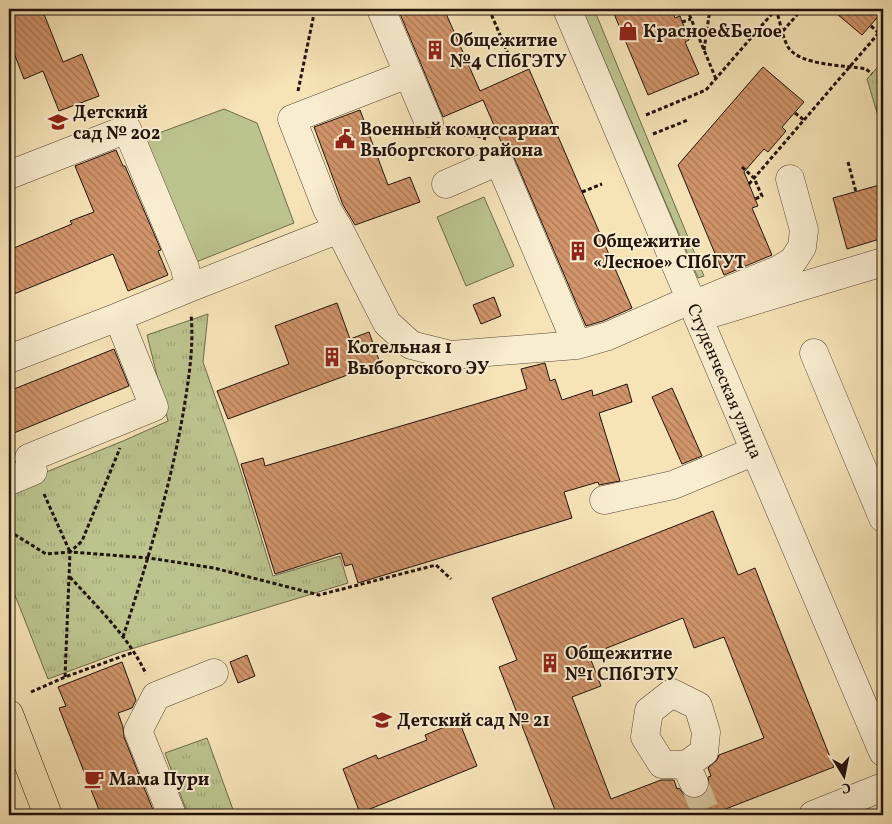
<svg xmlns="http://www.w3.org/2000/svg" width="892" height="824" viewBox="0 0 892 824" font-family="Vollkorn,serif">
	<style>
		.grass { fill: #bcc48e; stroke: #6e6c4d }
		.park { fill: url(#park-tufts); stroke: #6e6c4d }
		.building { fill: url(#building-back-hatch); stroke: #21130c; fill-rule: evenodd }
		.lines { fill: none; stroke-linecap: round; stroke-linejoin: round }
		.minor-tunnel { stroke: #d6c59d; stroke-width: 28; stroke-dasharray: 28 14; stroke-linecap: butt }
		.minor-casing { stroke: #564737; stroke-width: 29 }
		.major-casing { stroke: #21130c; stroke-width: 29 }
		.path { stroke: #21130c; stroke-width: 3; stroke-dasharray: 4 2.5; stroke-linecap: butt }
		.minor { stroke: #f9edd0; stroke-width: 28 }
		.major { stroke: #f6e4b7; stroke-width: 28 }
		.labels { text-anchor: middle; stroke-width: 4; stroke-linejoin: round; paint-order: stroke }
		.poi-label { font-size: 18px; font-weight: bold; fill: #21130c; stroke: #f9edd0; text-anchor: start }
		.street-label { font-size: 18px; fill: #21130c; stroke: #f9edd0 }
	</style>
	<defs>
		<pattern id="park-tufts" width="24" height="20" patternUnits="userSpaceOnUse" patternTransform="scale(1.25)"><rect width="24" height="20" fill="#bcc48e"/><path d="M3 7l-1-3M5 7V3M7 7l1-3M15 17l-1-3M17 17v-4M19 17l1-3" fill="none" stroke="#a1a879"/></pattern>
		<pattern id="building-back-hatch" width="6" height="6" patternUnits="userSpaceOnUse" patternTransform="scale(1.25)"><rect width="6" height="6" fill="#d1946b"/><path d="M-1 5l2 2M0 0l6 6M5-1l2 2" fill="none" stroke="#a97856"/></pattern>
	</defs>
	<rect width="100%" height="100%" fill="#f6e4b7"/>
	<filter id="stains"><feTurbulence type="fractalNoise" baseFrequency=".004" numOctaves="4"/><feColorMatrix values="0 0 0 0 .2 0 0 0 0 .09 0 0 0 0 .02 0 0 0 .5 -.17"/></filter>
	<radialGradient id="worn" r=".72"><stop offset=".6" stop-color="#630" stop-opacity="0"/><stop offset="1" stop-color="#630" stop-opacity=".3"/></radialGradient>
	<path class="grass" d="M582 9H594L704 276 698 278Z
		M224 109 257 123 294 223 191 264 140 140Z
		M484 197 514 266 466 286 437 217Z"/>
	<path class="park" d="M883 61V133L867 79Z
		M208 314 203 362 237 459 273 576 340 556 348 583 118 653 48 679 9 580V487L123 441 168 421 147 335Z
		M207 738 235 815H188L165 753Z"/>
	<path class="building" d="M9 9H42L63 62 82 54 99 96 59 111 43 71 24 79 9 40Z
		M398 9H444L480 91 529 69 632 308 603 321 586 326 513 155 509 149 503 146 483 100 443 117Z
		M612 9H671L675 18 680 16 689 40 685 42 699 74 648 95Z
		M831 9H883V11L862 35Z
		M763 67 804 102 782 127 786 131 768 152 764 149 744 172 758 206 752 208 772 255 724 275 678 165Z
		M360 110 388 185 410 177 420 202 355 225 343 205 314 127Z
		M116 150 123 166H125L161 250 158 251 168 275 128 291 113 254 9 296V250L72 224 70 221 94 212 75 166Z
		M883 184V238L847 249 833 198Z
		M494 297 501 316 481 324 473 305Z
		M337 303 350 339 369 332 380 363 228 419 217 391 289 364 275 326Z
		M114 349 129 386 9 435V391Z
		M545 363 550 381 555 379 562 400 592 390 593 396 627 384 632 402 599 413 620 481 599 485 598 482 564 492 572 518 358 583 352 564 345 566 341 553 275 574 241 464 263 458 265 466 527 389 521 369Z
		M672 388 702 456 682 464 652 397Z
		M713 511 738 575 755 568 834 767 710 815H557L499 667 517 660 492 598ZM683 618 694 648 724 637 764 738 719 755 717 760 708 768 711 776 708 777 709 785 706 793 700 797 692 798 685 796 679 788 677 789 674 780H661L611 799 572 697 601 686 589 655Z
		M247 655 255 676 238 683 230 662Z
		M122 662 136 700 132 708 118 713 123 727 124 737 155 815H101L59 708 66 706 58 687Z
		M459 721 477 766 360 813 343 769 376 755 378 759 427 740 425 735Z"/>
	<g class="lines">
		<path class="minor-tunnel" d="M694 783 707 815"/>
		<defs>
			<path id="minor" d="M381 9 429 123
				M567 9 883 752
				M408 74 292 119 327 209 339 229 387 323 411 345 451 355 577 345 608 336 690 300
				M9 175 127 129 185 268 189 288 339 229
				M446 184 499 161 577 345
				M693 305 778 270 793 261 802 247 804 230 790 179
				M716 312 883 262
				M814 353 883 518
				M9 359 118 317
				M9 481 33 471 29 458 154 407 118 317 189 288
				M604 500 673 485 755 451
				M686 765 662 764 645 737 649 711 672 693 698 706 706 732 704 752 686 765 694 783
				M172 815 138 731 156 696 214 673
				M813 815 883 787"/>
			<path id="major" d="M9 714 48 815"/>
		</defs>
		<use href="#minor" class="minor-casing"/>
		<use href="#major" class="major-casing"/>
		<path class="path" d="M489 9 509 56
			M687 9 716 79
			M776 9C780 21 782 36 788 47 800 66 845 65 866 69L872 74
			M682 22 691 19
			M871 26 879 33
			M783 31 802 9
			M687 34 696 30
			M704 50 710 9
			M298 91 315 9
			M795 113 804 120
			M646 115 706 90 776 9
			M451 134 478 136 486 139
			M653 134 688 120
			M848 162 856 192
			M742 167 754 178 762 196 755 199
			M749 184 883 28
			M582 192 602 184
			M44 494 70 552
			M9 531 46 554 70 552 149 558 214 568 319 595 436 565 451 579
			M70 577C97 607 129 637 146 674
			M123 637C147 562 171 486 184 408 189 377 194 346 191 314
			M65 677 70 552 82 541 120 448
			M31 692 65 677 134 652"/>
		<use href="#minor" class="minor"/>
		<use href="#major" class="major"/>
	</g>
	<defs>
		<symbol id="shop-bare" viewBox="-9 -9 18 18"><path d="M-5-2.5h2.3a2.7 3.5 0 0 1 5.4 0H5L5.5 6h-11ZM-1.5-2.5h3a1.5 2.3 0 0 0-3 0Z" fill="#8f2418" stroke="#f9edd0" stroke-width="2.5" paint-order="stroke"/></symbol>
		<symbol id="building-bare" viewBox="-9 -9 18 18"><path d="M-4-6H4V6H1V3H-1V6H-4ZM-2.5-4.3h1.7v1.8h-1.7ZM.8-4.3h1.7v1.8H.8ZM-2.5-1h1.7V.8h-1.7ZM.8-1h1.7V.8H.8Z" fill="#8f2418" stroke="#f9edd0" stroke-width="2.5" paint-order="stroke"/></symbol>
		<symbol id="school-bare" viewBox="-9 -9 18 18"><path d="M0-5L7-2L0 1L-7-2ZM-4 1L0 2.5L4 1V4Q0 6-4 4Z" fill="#8f2418" stroke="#f9edd0" stroke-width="2.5" paint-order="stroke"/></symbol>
		<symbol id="civic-bare" viewBox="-9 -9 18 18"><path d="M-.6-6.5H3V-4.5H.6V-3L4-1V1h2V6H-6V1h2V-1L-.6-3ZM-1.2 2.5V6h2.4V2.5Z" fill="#8f2418" stroke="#f9edd0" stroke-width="2.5" paint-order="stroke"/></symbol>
		<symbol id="cafe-bare" viewBox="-9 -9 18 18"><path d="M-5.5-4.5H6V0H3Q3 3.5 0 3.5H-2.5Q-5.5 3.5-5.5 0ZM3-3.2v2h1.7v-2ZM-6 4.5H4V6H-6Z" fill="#8f2418" stroke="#f9edd0" stroke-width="2.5" paint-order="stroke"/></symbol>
	</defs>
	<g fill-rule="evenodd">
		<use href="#shop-bare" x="614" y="17" width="28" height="28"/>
		<use href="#building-bare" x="421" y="36" width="28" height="28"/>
		<use href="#school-bare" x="44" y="108" width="28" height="28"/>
		<use href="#civic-bare" x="331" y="125" width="28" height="28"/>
		<use href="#building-bare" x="564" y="237" width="28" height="28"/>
		<use href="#building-bare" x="318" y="343" width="28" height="28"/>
		<use href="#building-bare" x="536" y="649" width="28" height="28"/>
		<use href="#school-bare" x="368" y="706" width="28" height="28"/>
		<use href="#cafe-bare" x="80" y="765" width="28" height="28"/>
	</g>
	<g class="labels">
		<g class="poi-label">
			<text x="643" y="37">Красное&amp;Белое</text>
			<text x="450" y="46">Общежитие<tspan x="450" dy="21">№4 СПбГЭТУ</tspan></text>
			<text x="73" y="118">Детский<tspan x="73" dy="21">сад № 202</tspan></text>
			<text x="360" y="135">Военный комиссариат<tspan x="360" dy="21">Выборгского района</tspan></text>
			<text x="593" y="247">Общежитие<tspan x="593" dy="21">«Лесное» СПбГУТ</tspan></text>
			<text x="347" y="353">Котельная 1<tspan x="347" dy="21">Выборгского ЭУ</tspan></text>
			<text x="565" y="659">Общежитие<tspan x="565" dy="21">№1 СПбГЭТУ</tspan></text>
			<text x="397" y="726">Детский сад № 21</text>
			<text x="109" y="785">Мама Пури</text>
		</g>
		<g class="street-label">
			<text transform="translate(725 381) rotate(67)" y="6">Студенческая улица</text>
		</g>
	</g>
	<rect width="892" height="824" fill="none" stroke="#f6e4b7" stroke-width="30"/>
	<rect x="10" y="10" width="872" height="804" fill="none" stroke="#21130c" stroke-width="2.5"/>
	<rect x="15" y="15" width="862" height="794" fill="none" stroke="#21130c"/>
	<g transform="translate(844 776) rotate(170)" stroke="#f9edd0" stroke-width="4" paint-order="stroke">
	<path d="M0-4L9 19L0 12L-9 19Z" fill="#21130c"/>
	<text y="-8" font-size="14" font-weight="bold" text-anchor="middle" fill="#21130c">С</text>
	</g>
	<rect width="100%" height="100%" filter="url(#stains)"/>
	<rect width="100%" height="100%" fill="url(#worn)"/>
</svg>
